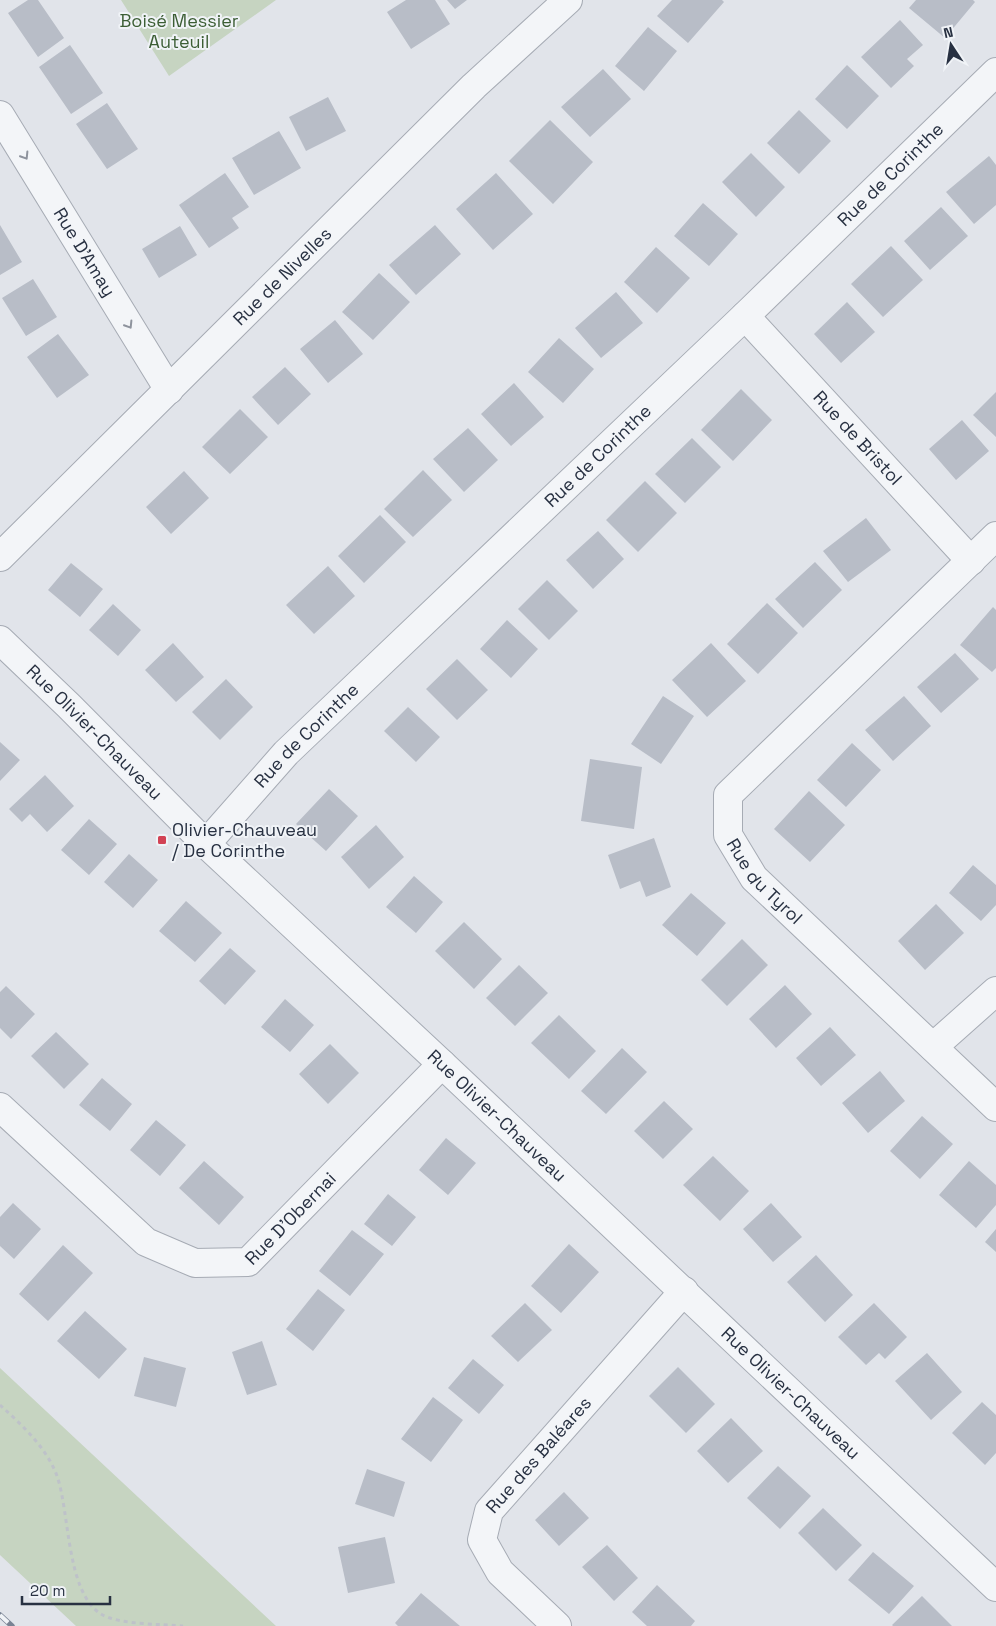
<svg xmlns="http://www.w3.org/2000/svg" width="996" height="1626" viewBox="0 0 996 1626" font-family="'Space Grotesk',sans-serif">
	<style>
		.green { fill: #c6d4c1 }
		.building { fill: #b8bdc7 }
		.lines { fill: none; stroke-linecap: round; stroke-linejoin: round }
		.minor-casing { stroke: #a6abb4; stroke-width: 30 }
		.path { stroke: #bec2c9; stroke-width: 3; stroke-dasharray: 4 4; stroke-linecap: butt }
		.minor { stroke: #f3f5f8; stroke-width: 28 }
		.rail-casing { stroke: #798394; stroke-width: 5.5 }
		.rail { stroke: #f0f3f7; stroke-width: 4; stroke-dasharray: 11; stroke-linecap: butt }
		.oneway { stroke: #8e939d }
		.poi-dot { fill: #d24254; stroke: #f0f3f7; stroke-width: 2 }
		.labels { text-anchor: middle; stroke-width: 4; stroke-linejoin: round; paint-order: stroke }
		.park-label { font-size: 18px; fill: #3c5e35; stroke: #f0f3f7 }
		.street-label { font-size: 18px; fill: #283142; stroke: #f0f3f7 }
		.poi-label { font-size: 18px; fill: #283142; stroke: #f0f3f7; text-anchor: start }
	</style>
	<rect width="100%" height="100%" fill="#e1e4ea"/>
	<path class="green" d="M121 0H276L169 76Z
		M0 1368 276 1626H76L0 1555Z"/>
	<path class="building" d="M28 0H38L64 38 38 57 8 13Z
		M406 0H435L450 24 411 49 387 12Z
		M447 0H467L455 9Z
		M672 0H722L724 2 688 43 657 16Z
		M916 0H973L975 2 945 38 909 8Z
		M900 20 923 45 907 59 914 66 891 88 861 57Z
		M648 27 677 51 644 91 615 66Z
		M70 45 103 93 71 114 39 67Z
		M847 65 879 96 847 129 815 99Z
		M603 69 631 99 590 137 561 107Z
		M328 97 346 131 306 151 289 117Z
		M107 103 138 149 107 169 76 124Z
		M799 110 831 141 799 174 767 143Z
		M550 120 593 162 553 204 509 161Z
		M279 131 301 168 254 195 232 158Z
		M751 153 785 187 756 217 722 182Z
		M989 156 996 165V205L974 224 946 192Z
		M225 173 249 207 232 218 239 228 209 248 179 205Z
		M496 173 533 214 493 250 456 209Z
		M703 203 738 234 709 266 674 236Z
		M941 207 968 236 930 270 904 241Z
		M0 225 22 262 0 275Z
		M435 225 461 254 416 295 389 265Z
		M180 226 197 255 159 278 142 249Z
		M891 246 923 280 883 317 851 284Z
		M656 247 690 278 657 313 624 282Z
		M379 273 410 302 373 340 342 312Z
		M33 279 57 317 26 336 2 298Z
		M616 292 643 323 601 358 575 328Z
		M847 302 875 332 841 363 814 334Z
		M335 320 363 354 328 383 300 349Z
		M58 334 89 375 57 398 27 357Z
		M559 338 594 369 563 403 528 372Z
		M285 367 311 394 278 425 252 397Z
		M514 383 544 417 511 446 481 414Z
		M741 389 772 420 733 461 701 430Z
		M996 392V437L973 415Z
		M240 409 268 437 230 474 202 447Z
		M962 420 989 451 956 480 929 449Z
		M468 428 498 460 464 492 433 459Z
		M692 438 721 467 685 503 655 474Z
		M423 470 452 500 413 537 384 509Z
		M184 471 209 498 171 534 146 507Z
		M645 481 677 513 638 552 606 520Z
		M380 515 406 542 364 583 338 556Z
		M866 518 891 550 848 582 823 551Z
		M598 531 624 559 593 589 566 560Z
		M815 562 842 590 803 628 775 599Z
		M71 563 103 589 80 617 48 590Z
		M328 566 355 596 314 634 286 605Z
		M547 580 578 611 549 640 518 609Z
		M767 603 798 633 758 674 727 644Z
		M113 604 141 630 118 656 89 630Z
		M993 607 996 610V668L992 672 960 645Z
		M507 620 538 649 511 678 480 649Z
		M173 643 204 677 176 702 145 670Z
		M711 643 746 681 707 717 672 680Z
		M955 653 979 679 941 713 917 687Z
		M457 659 488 690 457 720 426 689Z
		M226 679 253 707 220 740 192 712Z
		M663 696 694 716 661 764 631 744Z
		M904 696 931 726 893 761 865 730Z
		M408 707 440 737 416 762 384 731Z
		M0 742 20 760 0 781Z
		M852 743 881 770 846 807 817 780Z
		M590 759 642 767 634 829 581 821Z
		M45 775 74 806 47 832 30 814 22 822 9 809Z
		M329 789 358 816 326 851 296 824Z
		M809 791 845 825 810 862 774 829Z
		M89 819 117 844 89 875 61 850Z
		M376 825 404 857 369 889 341 857Z
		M654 838 671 887 646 897 640 881 620 889 608 855Z
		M129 854 158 880 133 908 104 882Z
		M973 865 996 885V905L981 921 949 893Z
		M414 876 443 902 416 933 386 907Z
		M691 893 726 923 697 956 662 925Z
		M186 901 222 933 195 962 159 931Z
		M936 904 964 933 925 970 898 941Z
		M464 922 502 959 474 989 435 951Z
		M742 939 768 965 727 1006 701 980Z
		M230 948 256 971 225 1005 199 981Z
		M519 965 548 993 515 1026 486 998Z
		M785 985 812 1014 776 1048 749 1019Z
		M6 986 35 1014 11 1039 0 1028V992Z
		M285 999 314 1025 290 1052 261 1027Z
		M559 1015 596 1051 569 1079 531 1043Z
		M830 1027 856 1055 821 1086 796 1058Z
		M56 1032 89 1064 64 1089 31 1056Z
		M330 1044 359 1073 328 1104 299 1074Z
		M622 1048 647 1072 606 1114 581 1091Z
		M880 1071 905 1101 868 1133 842 1103Z
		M102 1078 132 1104 110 1131 79 1105Z
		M664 1101 693 1129 663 1159 634 1131Z
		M922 1116 953 1144 920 1179 890 1151Z
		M156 1120 186 1145 160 1176 130 1150Z
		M446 1138 476 1163 448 1195 419 1170Z
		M713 1156 749 1191 720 1221 683 1185Z
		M204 1161 244 1197 219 1225 179 1188Z
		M969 1161 996 1185V1205L976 1228 939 1195Z
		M388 1194 416 1217 392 1246 364 1224Z
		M13 1203 41 1229 14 1259 0 1246V1217Z
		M771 1203 802 1237 773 1262 743 1229Z
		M996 1229V1252L985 1242Z
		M352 1230 384 1254 350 1296 319 1271Z
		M569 1244 599 1272 561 1313 531 1286Z
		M63 1245 93 1273 48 1321 19 1294Z
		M816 1255 853 1295 825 1322 787 1282Z
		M318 1289 345 1310 313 1351 286 1329Z
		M525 1303 552 1330 518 1362 491 1336Z
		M874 1303 907 1337 885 1359 879 1353 866 1365 838 1337Z
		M85 1311 127 1349 99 1379 57 1341Z
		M262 1341 277 1385 247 1395 232 1352Z
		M927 1353 962 1392 931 1420 895 1381Z
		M144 1357 186 1368 176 1407 134 1396Z
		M473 1359 504 1385 479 1414 448 1388Z
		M678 1367 715 1404 686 1433 649 1396Z
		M433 1397 463 1420 431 1462 401 1439Z
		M982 1402 996 1415V1453L985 1465 952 1433Z
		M731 1418 763 1451 728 1483 697 1451Z
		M778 1466 811 1496 780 1529 747 1498Z
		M367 1469 405 1482 394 1517 355 1504Z
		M564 1492 589 1518 559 1546 535 1520Z
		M823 1508 862 1545 836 1571 798 1533Z
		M385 1537 395 1583 348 1593 338 1547Z
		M607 1545 638 1578 614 1601 582 1567Z
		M873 1552 914 1586 889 1614 848 1580Z
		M657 1585 695 1621 691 1626H647L632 1612Z
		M421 1593 460 1626H398L395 1623Z
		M922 1596 952 1626H893L892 1625Z"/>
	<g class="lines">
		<defs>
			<g id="minor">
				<path id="s1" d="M0 115 169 390"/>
				<path id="s2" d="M745 316 971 561"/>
				<path id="s3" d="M996 536 728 795V835L754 878 996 1107"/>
				<path id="s4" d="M0 557 474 86 568 0"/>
				<path id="s5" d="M0 640 69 706 206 844 442 1064 996 1587"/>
				<path id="s6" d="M206 844 286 753 745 316 996 72"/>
				<path d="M933 1047 996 991"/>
				<path id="s7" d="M0 1107 146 1242 195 1263 248 1262 442 1064"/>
				<path id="s8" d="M557 1626 500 1572 482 1540 489 1511 684 1291"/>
			</g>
		</defs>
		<use href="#minor" class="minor-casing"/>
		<path class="path" d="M0 1405C21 1424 47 1448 57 1476 70 1513 66 1592 101 1614 119 1625 162 1624 183 1626"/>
		<use href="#minor" class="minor"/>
		<defs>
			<path id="rail" d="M0 1615 12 1626"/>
		</defs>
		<use href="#rail" class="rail-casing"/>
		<use href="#rail" class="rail"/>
	</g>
	<defs><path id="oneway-chevron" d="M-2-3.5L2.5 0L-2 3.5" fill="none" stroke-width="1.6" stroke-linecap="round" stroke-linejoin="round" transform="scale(1.25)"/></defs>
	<g class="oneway">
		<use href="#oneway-chevron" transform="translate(25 156) rotate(58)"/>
		<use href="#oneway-chevron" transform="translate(129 325) rotate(58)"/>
	</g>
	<rect class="poi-dot" x="157" y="835" width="10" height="10" rx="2.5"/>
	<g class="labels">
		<g class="park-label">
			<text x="179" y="27">Boisé Messier<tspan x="179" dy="21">Auteuil</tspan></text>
		</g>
		<g class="street-label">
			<text dy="6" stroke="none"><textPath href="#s6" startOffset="958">Rue de Corinthe</textPath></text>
			<text dy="6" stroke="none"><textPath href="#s1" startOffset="161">Rue D'Amay</textPath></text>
			<text dy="6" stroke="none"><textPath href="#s4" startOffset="398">Rue de Nivelles</textPath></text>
			<text dy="6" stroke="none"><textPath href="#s2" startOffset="166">Rue de Bristol</textPath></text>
			<text dy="6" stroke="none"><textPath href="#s6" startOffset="552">Rue de Corinthe</textPath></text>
			<text dy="6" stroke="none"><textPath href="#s5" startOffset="132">Rue Olivier-Chauveau</textPath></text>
			<text dy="6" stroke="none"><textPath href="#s6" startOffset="148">Rue de Corinthe</textPath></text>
			<text dy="6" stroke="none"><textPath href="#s3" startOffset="472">Rue du Tyrol</textPath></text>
			<text dy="6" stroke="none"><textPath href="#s5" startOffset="688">Rue Olivier-Chauveau</textPath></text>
			<text dy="6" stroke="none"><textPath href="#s7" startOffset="366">Rue D'Obernai</textPath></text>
			<text dy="6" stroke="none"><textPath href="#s5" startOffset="1092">Rue Olivier-Chauveau</textPath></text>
			<text dy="6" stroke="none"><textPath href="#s8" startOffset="220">Rue des Baléares</textPath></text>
		</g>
		<g class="poi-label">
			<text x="172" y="836">Olivier-Chauveau<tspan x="172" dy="21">/ De Corinthe</tspan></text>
		</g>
	</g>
	<g transform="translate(951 45) rotate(348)" stroke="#f0f3f7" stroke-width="4" paint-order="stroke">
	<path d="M0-4L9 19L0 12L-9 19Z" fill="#283142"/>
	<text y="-8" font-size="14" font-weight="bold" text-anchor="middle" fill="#283142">N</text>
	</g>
	<path d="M22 1596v8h88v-8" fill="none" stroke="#283142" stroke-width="2.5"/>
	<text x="30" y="1596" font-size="15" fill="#283142" stroke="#f0f3f7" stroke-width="4" paint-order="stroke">20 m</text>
</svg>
